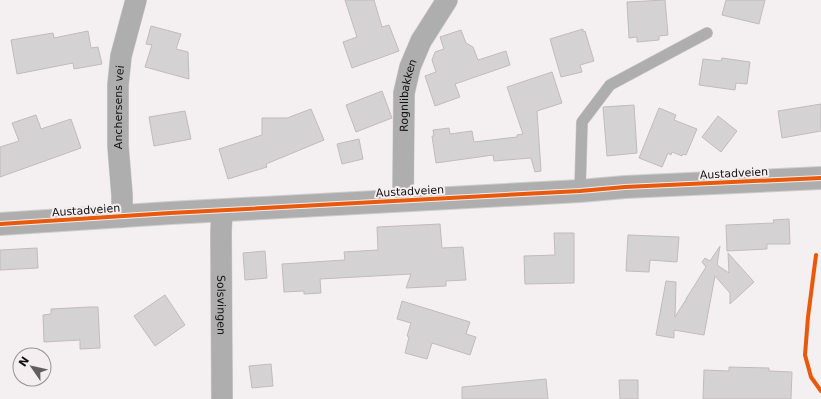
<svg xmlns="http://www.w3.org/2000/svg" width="821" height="399" viewBox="0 0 821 399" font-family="'DejaVu Sans',sans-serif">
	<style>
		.building { fill: #d5d2d3; stroke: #c0bcbd }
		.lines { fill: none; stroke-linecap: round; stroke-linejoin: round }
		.service-casing { stroke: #cfcccd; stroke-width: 12 }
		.minor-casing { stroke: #cfcccd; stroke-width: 22 }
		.secondary-casing { stroke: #cfcccd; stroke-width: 24 }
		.service { stroke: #afaeaf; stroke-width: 11 }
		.minor { stroke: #afaeaf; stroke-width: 21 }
		.secondary { stroke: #aeaeae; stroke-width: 22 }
		.cycleway-casing { stroke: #f5eef0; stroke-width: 6 }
		.cycleway { stroke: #e8590c; stroke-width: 4 }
		.labels { text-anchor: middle; stroke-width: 4; stroke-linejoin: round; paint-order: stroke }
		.street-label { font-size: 11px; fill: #121011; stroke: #f5eef0 }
	</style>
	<rect width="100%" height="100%" fill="#f4eff1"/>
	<path class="building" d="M345 0H374L382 27 389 25 399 51 352 68 343 42 357 37Z
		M665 0 668 35 659 36V40L637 42V37L629 38 627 2Z
		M726 0H765L759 24 722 15Z
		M151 26 181 34 176 49 188 52 189 79 145 67 152 45 146 44Z
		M583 29V32L585 31 594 61 580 65 582 72 561 77 550 39Z
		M461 30 466 43 473 47 478 60 506 51 510 65 455 84 460 97 435 106 425 76 436 72 432 60 435 52 444 49 440 37Z
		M88 31 91 48 98 47 102 64 74 69 73 63 17 74 11 40 53 33 54 38Z
		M722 58 750 62 747 84 736 83 735 90 699 85 703 59 721 61Z
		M552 72 562 103 537 111 541 171 535 172 531 158 494 161 493 155 436 163 432 136H434L433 130 449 128 450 134 472 131 474 142 517 137V135L523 134 507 87Z
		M382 91 392 118 356 132 346 105Z
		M821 104V131L782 138 778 111Z
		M634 105 637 153 607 156 603 107Z
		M659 108 676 115 674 120 697 129 686 155 683 154 682 156 672 152 671 155 668 153 662 167 639 158Z
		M311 109 324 140 266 164 267 167 228 179 219 149 262 135V118H287Z
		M185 111 191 139 154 146 149 117Z
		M36 115 41 129 71 119 81 148 0 177V147L19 141 12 123Z
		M718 116 737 131 721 152 702 137Z
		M359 139 363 159 342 164 337 144Z
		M789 219 790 244H767V249L727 251 726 225 774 223 773 220Z
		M440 224 442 248 463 247 466 280 446 281V286L406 288 411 274 320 279 321 293 304 294V291L284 292 282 264 345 260 344 252 378 250 377 227Z
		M554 233H574V283L525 284 524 256 555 255Z
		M628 235 679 237 677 262 650 260 649 272 626 271Z
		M720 246 717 265 729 273 728 253 754 282 730 304V293L715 276 704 335 674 330V338L656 335 666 281 676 282 675 317 685 301H686V299L706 267 702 262 705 258 710 261Z
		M37 248 38 268 0 270V250Z
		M265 251 267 278 245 280 243 253Z
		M165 295 185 325 155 346 134 316Z
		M402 301 470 322 466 334 476 337 470 355 432 343 427 359 405 353 409 337 407 336 411 323 397 319Z
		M90 307H98L100 348 80 349V340L44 342 43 315 51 314V309Z
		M271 364 273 386 252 388 249 366Z
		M729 367 769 368V371L792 372 791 399H703L704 370 729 371Z
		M546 379 548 399H462V387Z
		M619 380H638V399H620Z"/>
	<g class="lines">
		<defs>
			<path id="service" d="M580 191 582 122 610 85 707 33"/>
			<g id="minor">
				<path id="s1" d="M403 200 404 93 410 67 421 41 447 0"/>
				<path id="s2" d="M222 211 221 232 222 399"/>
				<path id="s3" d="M122 217V195L118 146V85L121 56 136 0"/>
			</g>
			<path id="secondary" d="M0 224 170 213 580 191 625 187 821 178"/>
		</defs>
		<use href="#service" class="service-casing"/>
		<use href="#minor" class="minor-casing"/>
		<use href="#secondary" class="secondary-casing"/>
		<use href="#service" class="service"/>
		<use href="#minor" class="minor"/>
		<use href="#secondary" class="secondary"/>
		<defs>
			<path id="cycleway" d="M0 224 170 213 580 191 625 187 821 178
				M816 255 808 317 805 355 811 377 821 391"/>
		</defs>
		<use href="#cycleway" class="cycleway-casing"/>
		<use href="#cycleway" class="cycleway"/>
	</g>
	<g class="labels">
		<g class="street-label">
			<text dy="4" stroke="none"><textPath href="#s1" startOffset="105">Rognlibakken</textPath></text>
			<text dy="4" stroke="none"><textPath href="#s3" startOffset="110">Anchersens vei</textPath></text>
			<text transform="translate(734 173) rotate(-3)" y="4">Austadveien</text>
			<text transform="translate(410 191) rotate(-3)" y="4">Austadveien</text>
			<text transform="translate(86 210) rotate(-4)" y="4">Austadveien</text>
			<text dy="4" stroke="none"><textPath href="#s2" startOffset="94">Solsvingen</textPath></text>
		</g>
	</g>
	<g transform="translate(32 367) rotate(304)"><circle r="19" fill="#f5eef0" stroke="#9a9597"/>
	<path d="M0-3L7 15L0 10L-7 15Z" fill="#615e5f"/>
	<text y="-6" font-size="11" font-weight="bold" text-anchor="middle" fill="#121011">N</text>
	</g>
</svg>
